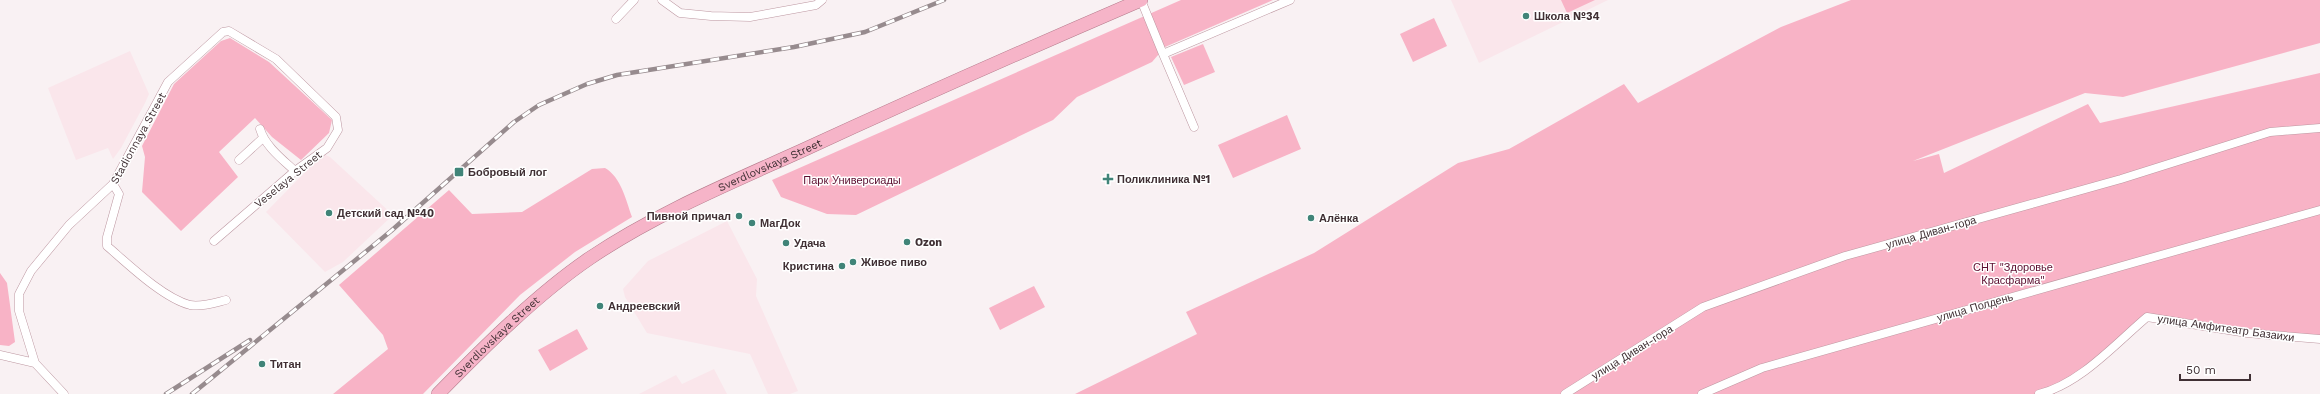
<svg xmlns="http://www.w3.org/2000/svg" width="2320" height="394" viewBox="0 0 2320 394" font-family="'Work Sans',sans-serif">
	<style>
		.built { fill: #fae6eb }
		.green { fill: #f8b3c6 }
		.lines { fill: none; stroke-linecap: round; stroke-linejoin: round }
		.minor-casing { stroke: #bd97a1; stroke-width: 9 }
		.trunk-casing { stroke: #b47a8b; stroke-width: 14 }
		.minor { stroke: #fff; stroke-width: 8 }
		.trunk { stroke: #f6b4c8; stroke-width: 13 }
		.rail-casing { stroke: #978b8e; stroke-width: 4.5 }
		.rail { stroke: #fff; stroke-width: 3; stroke-dasharray: 9; stroke-linecap: butt }
		.poi-dot { fill: #408478; stroke: #fff; stroke-width: 1.5 }
		.labels { text-anchor: middle; stroke-width: 3; stroke-linejoin: round; paint-order: stroke }
		.poi-label { font-size: 11px; font-weight: bold; fill: #403034; stroke: #fff; text-anchor: start }
		.street-label { font-size: 11px; fill: #403034; stroke: #fff }
		.park-label { font-size: 11px; fill: #5b0d2f; stroke: #fff }
	</style>
	<rect width="100%" height="100%" fill="#f9f1f3"/>
	<path class="built" d="M1451 0H1608L1479 63Z
		M130 51 149 94 145 103 121 148 113 159 108 148 76 160 48 88Z
		M323 154 330 157 393 215 343 262 325 272 266 212Z
		M727 221 757 279 756 296 798 391 790 394H768L750 354 647 333 625 297 623 289 648 261Z
		M714 369 727 394H639L676 375 682 384Z"/>
	<path class="green" d="M1181 0H1273L1165 47 1152 62 1077 97 1053 120 856 215 827 214 781 197 772 180Z
		M1561 0H1595L1567 13Z
		M1851 0H2320V43L2123 97 2085 93 1913 161 1939 154 1944 173 2088 104 2100 123 2320 73V339L2147 317 2088 367 2054 390 2055 394H1075L1197 334 1186 312 1314 253 1458 163 1509 149 1624 84 1638 103 1781 27Z
		M1434 18 1447 46 1413 62 1400 34Z
		M230 38 269 62 332 120 329 133 301 160 272 137 255 118 219 152 238 177 181 231 142 192 145 157 142 146 174 84 221 41Z
		M1203 44 1215 72 1184 85 1171 57Z
		M1287 115 1301 149 1233 178 1218 145Z
		M605 168C621 177 626 200 632 217L575 252 520 295 423 394H333L388 349 383 335 339 285 449 190 472 214 522 212 592 169Z
		M0 273 7 283 15 342 9 346 0 345Z
		M1034 286 1045 307 1000 330 989 308Z
		M577 329 588 349 550 371 538 350Z"/>
	<g class="lines">
		<defs>
			<path id="minor" d="M662 0 680 13 711 16 750 17 816 5 822 0
				M1141 0 1163 54
				M616 19 634 0
				M1194 127 1163 54 1290 0
				M260 129C265 146 282 159 295 171
				M239 160 263 138
				M113 184 119 194 107 237V246C128 264 163 298 190 305 202 307 214 303 226 300
				M0 355 35 363 64 394
				M35 363 19 311V294L31 271 69 225 113 184 168 82 223 32 229 31 276 59 336 117 338 130 327 148 295 171 214 241
				M1565 394 1703 307 1845 256 2121 179 2270 132 2320 128
				M1702 394 1762 368 2320 210
				M2039 394C2080 384 2115 344 2147 317L2247 333 2320 339"/>
			<g id="trunk">
				<path id="s1" d="M438 394C483 348 537 294 590 258 655 214 730 183 801 151 914 99 1027 49 1141 0"/>
			</g>
		</defs>
		<use href="#minor" class="minor-casing"/>
		<use href="#trunk" class="trunk-casing"/>
		<use href="#minor" class="minor"/>
		<use href="#trunk" class="trunk"/>
		<defs>
			<path id="rail" d="M166 394 250 340
				M192 394 391 231 514 122 539 105 587 84 617 75 794 47 865 32 944 0"/>
		</defs>
		<use href="#rail" class="rail-casing"/>
		<use href="#rail" class="rail"/>
	</g>
	<g class="poi-dot">
		<circle cx="1526" cy="16" r="4"/>
		<rect x="454" y="167" width="10" height="10" rx="2"/>
		<path d="M1106 173h4v4h4v4h-4v4h-4v-4h-4v-4h4z"/>
		<circle cx="329" cy="213" r="4"/>
		<circle cx="739" cy="216" r="4"/>
		<circle cx="1311" cy="218" r="4"/>
		<circle cx="752" cy="223" r="4"/>
		<circle cx="907" cy="242" r="4"/>
		<circle cx="786" cy="243" r="4"/>
		<circle cx="853" cy="262" r="4"/>
		<circle cx="842" cy="266" r="4"/>
		<circle cx="600" cy="306" r="4"/>
		<circle cx="262" cy="364" r="4"/>
	</g>
	<g class="labels">
		<g class="poi-label">
			<text x="1534" y="20">Школа №34</text>
			<text x="468" y="176">Бобровый лог</text>
			<text x="1117" y="183">Поликлиника №1</text>
			<text x="337" y="217">Детский сад №40</text>
			<text x="731" y="220" text-anchor="end">Пивной причал</text>
			<text x="1319" y="222">Алёнка</text>
			<text x="760" y="227">МагДок</text>
			<text x="915" y="246">Ozon</text>
			<text x="794" y="247">Удача</text>
			<text x="861" y="266">Живое пиво</text>
			<text x="834" y="270" text-anchor="end">Кристина</text>
			<text x="608" y="310">Андреевский</text>
			<text x="270" y="368">Титан</text>
		</g>
		<g class="street-label">
			<text transform="translate(138 138) rotate(-61)" y="4">Stadionnaya Street</text>
			<text dy="4" stroke="none"><textPath href="#s1" startOffset="407">Sverdlovskaya Street</textPath></text>
			<text transform="translate(288 179) rotate(-39)" y="4">Veselaya Street</text>
			<text transform="translate(1931 232) rotate(-16)" y="4">улица Диван-гора</text>
			<text transform="translate(1975 307) rotate(-16)" y="4">улица Полдень</text>
			<text transform="translate(2226 328) rotate(8)" y="4">улица Амфитеатр Базаихи</text>
			<text dy="4" stroke="none"><textPath href="#s1" startOffset="82">Sverdlovskaya Street</textPath></text>
			<text transform="translate(1632 352) rotate(-32)" y="4">улица Диван-гора</text>
		</g>
		<g class="park-label">
			<text x="852" y="184">Парк Универсиады</text>
			<text x="2013" y="271">СНТ "Здоровье<tspan x="2013" dy="13">Красфарма"</tspan></text>
		</g>
	</g>
	<path d="M2180 374v6h70v-6" fill="none" stroke="#403034" stroke-width="2"/>
	<text x="2186" y="374" font-size="12" fill="#403034" stroke="#ffffff" stroke-width="3" paint-order="stroke">50 m</text>
</svg>
